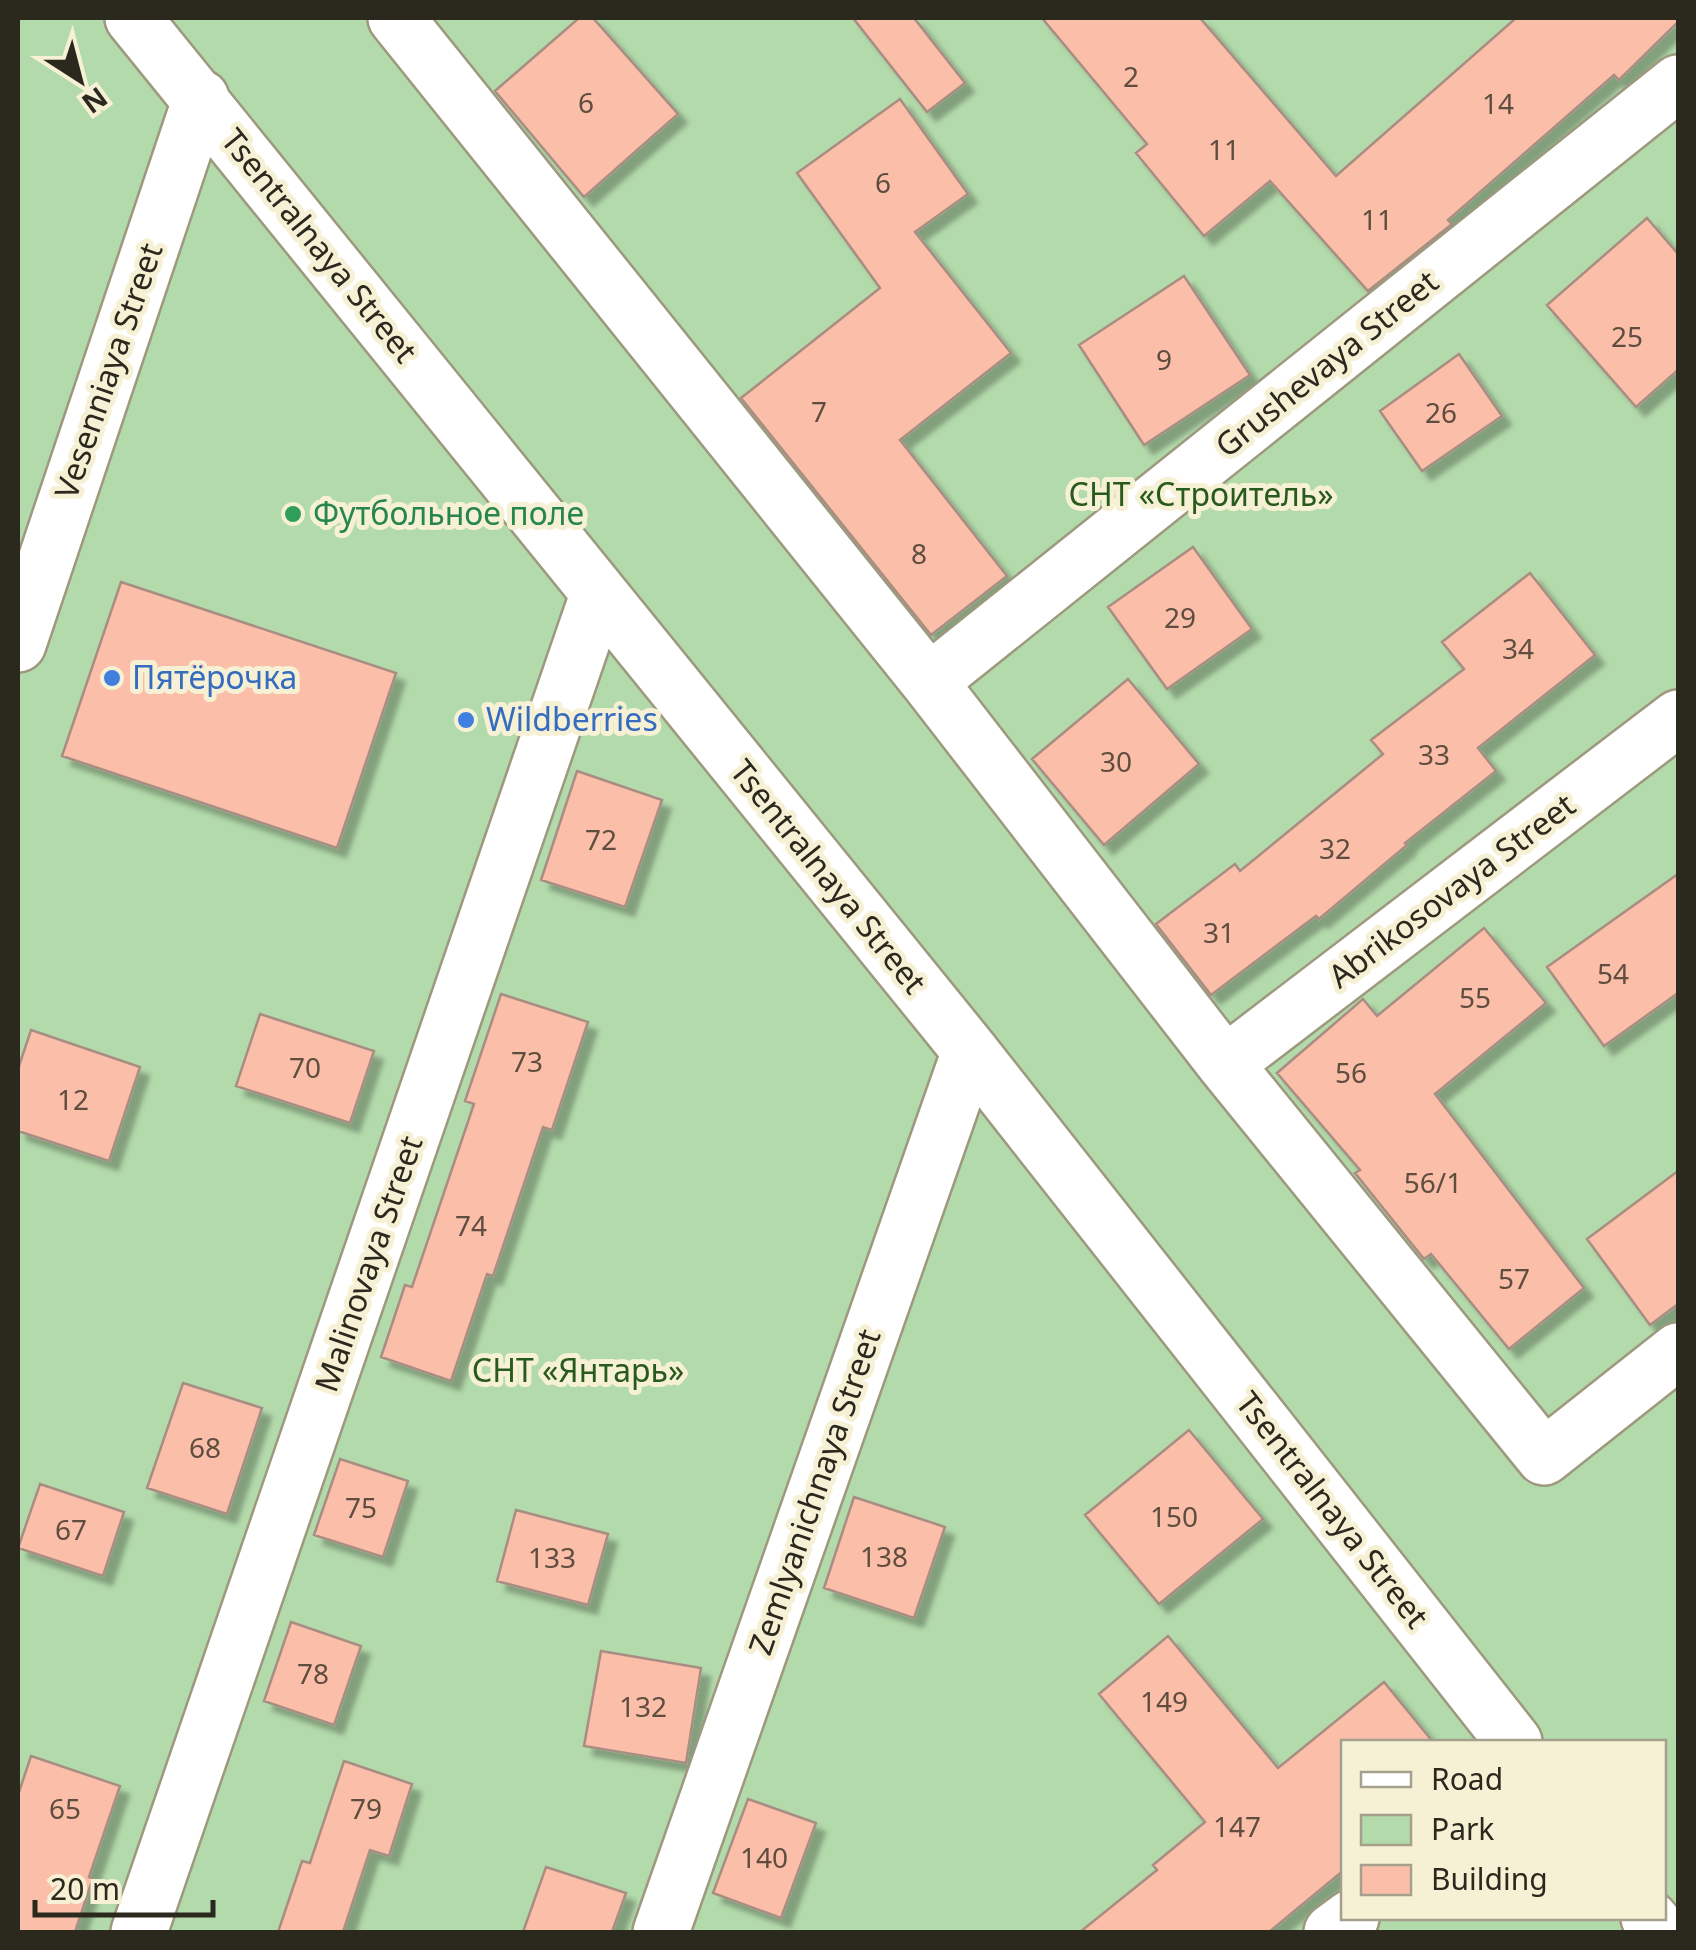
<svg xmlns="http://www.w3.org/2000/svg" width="1696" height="1950" viewBox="0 0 1696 1950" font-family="'Noto Sans',sans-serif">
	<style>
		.green { fill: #b3daab; fill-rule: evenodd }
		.building { fill: #fbbea8; stroke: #a88d83; stroke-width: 2.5; filter: url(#shadow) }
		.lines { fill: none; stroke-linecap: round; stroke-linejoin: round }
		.street-casing { stroke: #9d987e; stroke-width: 60 }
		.street { stroke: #fff; stroke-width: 55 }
		.leisure-dot { fill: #2e9e5b; stroke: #f6f0d5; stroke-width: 4 }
		.shop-dot { fill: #3f7fe0; stroke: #f6f0d5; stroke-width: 4 }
		.labels { text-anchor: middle; stroke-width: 10; stroke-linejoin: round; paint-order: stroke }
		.number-label { font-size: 28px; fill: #5f4e40 }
		.street-label { font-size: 32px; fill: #2b281e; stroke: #f6f0d5 }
		.park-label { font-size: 32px; fill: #275a1c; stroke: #f6f0d5 }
		.leisure-label { font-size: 32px; fill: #27864d; stroke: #f6f0d5; text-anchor: start }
		.shop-label { font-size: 32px; fill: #366cbe; stroke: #f6f0d5; text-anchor: start }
	</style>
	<defs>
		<filter id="shadow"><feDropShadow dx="9" dy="9" stdDeviation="2.5" flood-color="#0004"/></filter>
	</defs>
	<rect width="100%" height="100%" fill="#e9e3c8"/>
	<path class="green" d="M18 18H1678V1932H18ZM1344 1742H1664V1918H1344Z"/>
	<path class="building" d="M579 18H593L678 114 584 197 495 91Z
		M853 18H914L965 83 927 112Z
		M1042 18H1200L1336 176 1516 18H1678V22L1619 80 1614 75 1448 220 1452 224 1368 291 1270 181 1204 236 1136 153 1147 144Z
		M900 99 968 194 915 232 1011 353 900 440 1007 576 931 635 741 398 880 288 797 173Z
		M1647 218 1678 254V370L1636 407 1547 305Z
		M1184 276 1250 375 1144 445 1079 345Z
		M1459 354 1502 416 1422 471 1380 411Z
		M1193 547 1252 629 1167 689 1108 607Z
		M1530 573 1595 655 1478 748 1496 771 1405 843 1407 845 1319 919 1316 916 1211 995 1156 924 1235 864 1240 871 1383 754 1371 740 1464 669 1442 642Z
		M121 582 396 673 337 848 62 756Z
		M1128 679 1199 764 1104 845 1032 759Z
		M577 771 662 800 625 907 541 880Z
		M1678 874V993L1604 1046 1547 967Z
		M1484 928 1546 1003 1435 1094 1584 1288 1509 1349 1431 1254 1424 1259 1355 1173 1360 1170 1277 1073 1363 999 1377 1016Z
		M501 994 588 1022 552 1130 543 1127 493 1276 487 1274 451 1381 381 1357 405 1285 412 1287 474 1104 465 1101Z
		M260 1014 374 1051 350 1123 236 1086Z
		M31 1030 140 1067 109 1161 18 1131V1069Z
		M1678 1171V1304L1650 1325 1587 1239Z
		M183 1383 262 1408 227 1514 147 1488Z
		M1189 1430 1263 1519 1159 1604 1085 1515Z
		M340 1459 408 1481 383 1557 314 1535Z
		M40 1484 124 1512 103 1576 18 1548Z
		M854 1497 945 1527 914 1618 824 1588Z
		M516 1510 608 1534 588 1605 497 1581Z
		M291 1622 361 1646 334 1725 264 1701Z
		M1168 1636 1278 1768 1384 1682 1433 1742H1344V1870L1269 1932H1080L1157 1870 1153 1865 1205 1822 1099 1694Z
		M601 1651 701 1668 686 1763 584 1746Z
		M31 1756 120 1786 89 1877 93 1878 75 1932H18V1795Z
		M344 1761 412 1784 389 1856 370 1850 343 1932H278L302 1861 310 1863Z
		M748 1799 816 1823 781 1918 713 1893Z
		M546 1867 626 1893 612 1932H523Z"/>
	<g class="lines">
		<defs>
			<path id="street" d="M133 18 970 1051 1514 1742
				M396 18 929 682 1225 1064 1544 1457 1678 1351
				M18 644 201 98
				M929 682 1678 83
				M1225 1064 1678 718
				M1649 1918 1661 1932
				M139 1932 598 595
				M661 1932 970 1051
				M1332 1932 1351 1918"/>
		</defs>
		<use href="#street" class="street-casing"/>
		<use href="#street" class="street"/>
	</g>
	<circle class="leisure-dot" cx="293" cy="514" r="10"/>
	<g class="shop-dot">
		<circle cx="112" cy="678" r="10"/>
		<circle cx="466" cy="720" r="10"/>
	</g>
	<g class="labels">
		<g class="number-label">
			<text x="1131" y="87">2</text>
			<text x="586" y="113">6</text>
			<text x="1498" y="114">14</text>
			<text x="1224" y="160">11</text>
			<text x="883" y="193">6</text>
			<text x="1377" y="230">11</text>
			<text x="1627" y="347">25</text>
			<text x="1164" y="370">9</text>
			<text x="819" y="422">7</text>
			<text x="1441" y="423">26</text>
			<text x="919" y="564">8</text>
			<text x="1180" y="628">29</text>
			<text x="1518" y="659">34</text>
			<text x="1434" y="765">33</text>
			<text x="1116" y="772">30</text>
			<text x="601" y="850">72</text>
			<text x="1335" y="859">32</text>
			<text x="1219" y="943">31</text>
			<text x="1613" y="984">54</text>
			<text x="1475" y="1008">55</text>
			<text x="527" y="1072">73</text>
			<text x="305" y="1078">70</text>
			<text x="1351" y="1083">56</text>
			<text x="73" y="1110">12</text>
			<text x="1433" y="1193">56/1</text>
			<text x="471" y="1236">74</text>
			<text x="1514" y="1289">57</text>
			<text x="205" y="1458">68</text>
			<text x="361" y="1518">75</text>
			<text x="1174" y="1527">150</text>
			<text x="71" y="1540">67</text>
			<text x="884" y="1567">138</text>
			<text x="552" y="1568">133</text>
			<text x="313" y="1684">78</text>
			<text x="1164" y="1712">149</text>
			<text x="643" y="1717">132</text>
			<text x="65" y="1819">65</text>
			<text x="366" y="1819">79</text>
			<text x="1237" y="1837">147</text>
			<text x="764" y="1868">140</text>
		</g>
		<g class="street-label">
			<text transform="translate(319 246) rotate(51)" y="11">Tsentralnaya Street</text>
			<text transform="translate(1327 364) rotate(-39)" y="11">Grushevaya Street</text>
			<text transform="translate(109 371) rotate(-71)" y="11">Vesenniaya Street</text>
			<text transform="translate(828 877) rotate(51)" y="11">Tsentralnaya Street</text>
			<text transform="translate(1452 891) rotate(-37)" y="11">Abrikosovaya Street</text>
			<text transform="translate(369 1264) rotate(-71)" y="11">Malinovaya Street</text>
			<text transform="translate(815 1492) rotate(-71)" y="11">Zemlyanichnaya Street</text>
			<text transform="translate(1332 1510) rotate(52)" y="11">Tsentralnaya Street</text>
		</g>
		<g class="park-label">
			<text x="1201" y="506">СНТ «Строитель»</text>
			<text x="578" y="1382">СНТ «Янтарь»</text>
		</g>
		<g class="leisure-label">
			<text x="313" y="525">Футбольное поле</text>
		</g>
		<g class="shop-label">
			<text x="132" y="689">Пятёрочка</text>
			<text x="486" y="731">Wildberries</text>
		</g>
	</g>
	<rect width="1696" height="1950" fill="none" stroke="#2b281e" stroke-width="40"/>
	<rect x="1341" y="1740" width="325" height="180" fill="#f6f0d5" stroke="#a5a08c" stroke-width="2.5"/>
	<rect x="1361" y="1772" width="50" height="15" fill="#ffffff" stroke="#a5a08c" stroke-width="2.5"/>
	<text x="1431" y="1790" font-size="30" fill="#2b281e">Road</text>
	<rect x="1361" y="1815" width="50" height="30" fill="#b3daab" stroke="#a5a08c" stroke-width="2.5"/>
	<text x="1431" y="1840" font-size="30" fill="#2b281e">Park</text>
	<rect x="1361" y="1865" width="50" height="30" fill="#fbbea8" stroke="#a5a08c" stroke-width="2.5"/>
	<text x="1431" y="1890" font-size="30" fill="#2b281e">Building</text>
	<g transform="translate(80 80) rotate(144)" stroke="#f6f0d5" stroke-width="8" paint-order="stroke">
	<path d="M0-8L18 38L0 25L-18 38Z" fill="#2b281e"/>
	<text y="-15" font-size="28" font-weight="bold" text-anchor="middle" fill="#2b281e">N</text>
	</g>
	<path d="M35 1900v15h178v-15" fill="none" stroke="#2b281e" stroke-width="5"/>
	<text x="50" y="1900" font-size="30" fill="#2b281e" stroke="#f6f0d5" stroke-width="8" paint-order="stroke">20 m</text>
</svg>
